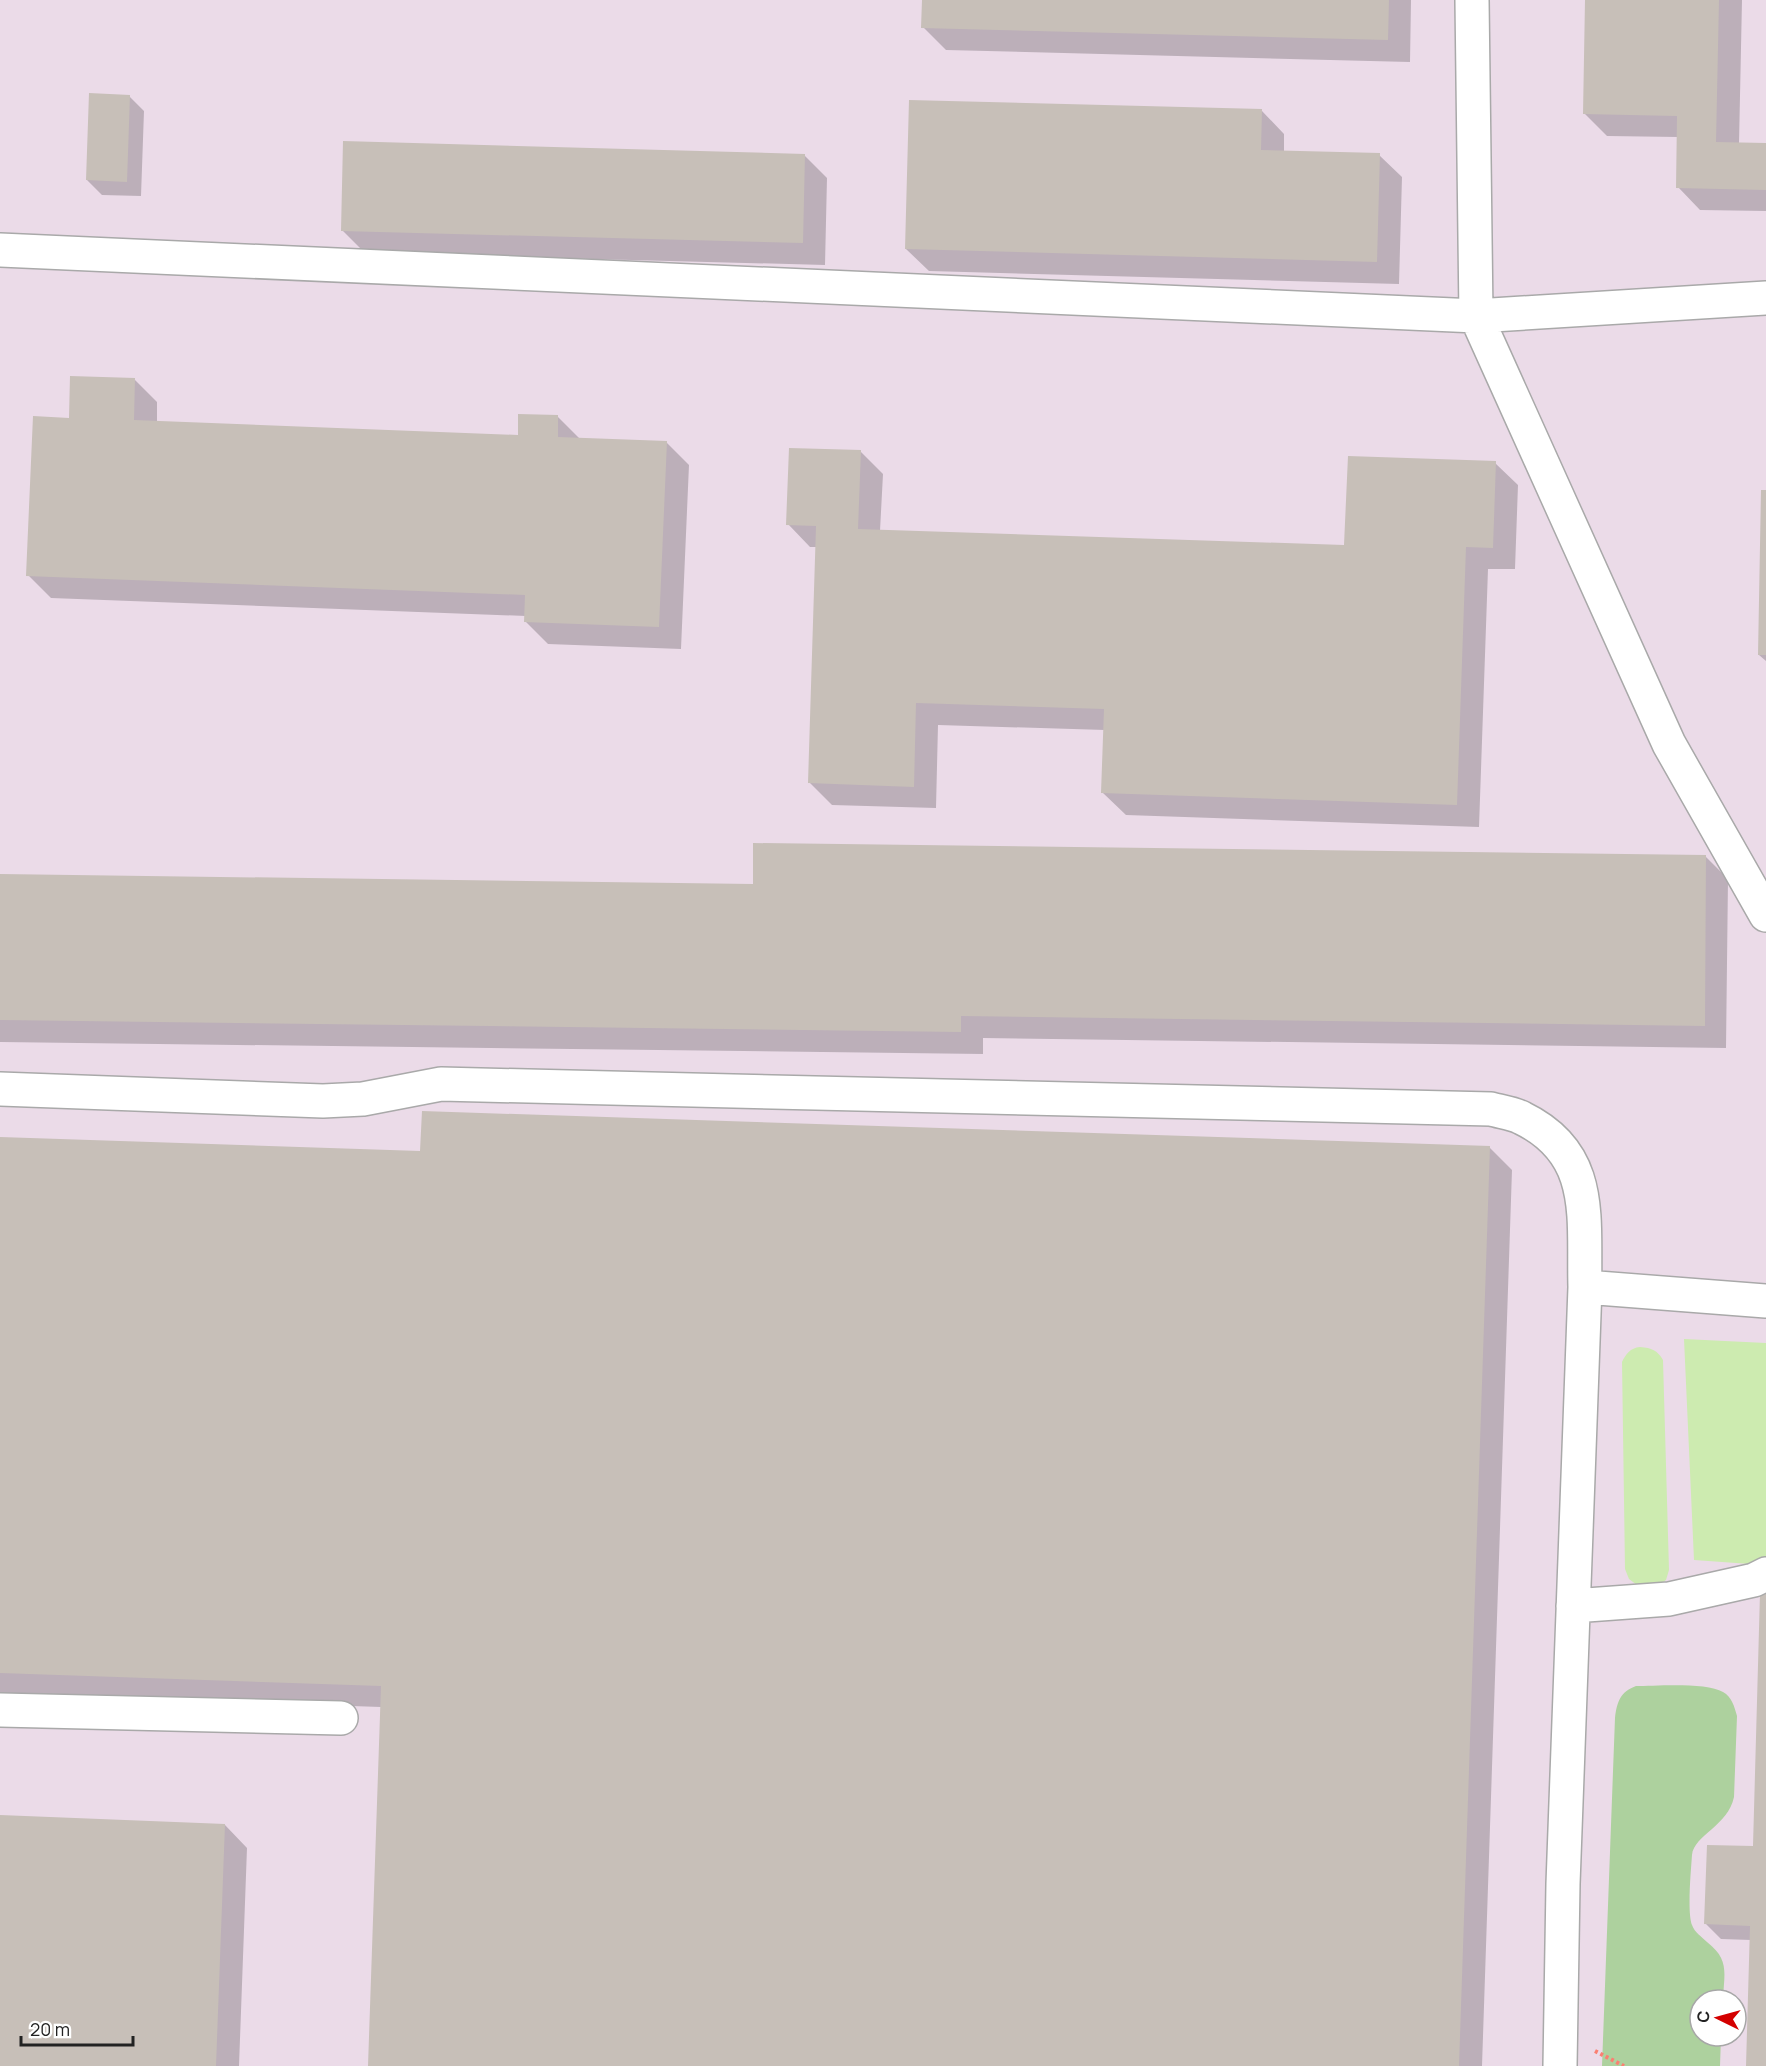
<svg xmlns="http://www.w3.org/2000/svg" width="1766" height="2066" viewBox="0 0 1766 2066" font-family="Manrope,sans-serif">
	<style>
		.industrial { fill: #ebdbe8; fill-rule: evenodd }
		.grass { fill: #cdebb0 }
		.forest { fill: #add19e }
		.shadow { fill: #0003 }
		.building { fill: #c7bfb8 }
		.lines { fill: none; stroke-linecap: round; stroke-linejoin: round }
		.minor-casing { stroke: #a9a9a9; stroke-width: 36 }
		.path { stroke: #fa8072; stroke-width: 4; stroke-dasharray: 3 3; stroke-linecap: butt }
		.minor { stroke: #fff; stroke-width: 33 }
	</style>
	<rect width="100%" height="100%" fill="#f2efe9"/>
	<path class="industrial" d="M0 0H1766V2066H0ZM1700 2000H1736V2036H1700Z"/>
	<path class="grass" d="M1684 1339 1766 1343V1564L1764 1565 1694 1560Z
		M1640 1347C1652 1348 1657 1350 1663 1360L1669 1570 1666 1580 1657 1586 1637 1585 1629 1579 1625 1569 1622 1362C1626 1354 1630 1348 1640 1347Z"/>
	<path class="forest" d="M1636 1686C1656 1686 1707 1682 1723 1692 1732 1697 1734 1706 1737 1716L1734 1797C1728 1826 1694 1835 1692 1855 1691 1870 1687 1912 1692 1925 1695 1933 1701 1936 1707 1942 1730 1960 1724 1973 1723 2000H1700V2036H1721L1720 2066H1602L1615 1718C1617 1702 1620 1692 1636 1686Z"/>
	<path class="shadow" d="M924 0H1411L1410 62 946 50 923 27Z
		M1587 0H1742L1739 144H1766V211L1700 210 1678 187V137L1607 136 1584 113Z
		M129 96 144 111 141 196 102 195 87 180Z
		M1262 111 1284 134V152L1379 155 1402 177 1399 284 929 271 906 249Z
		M804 155 827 178 825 265 365 253 342 230Z
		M135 380 157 402V423L519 437 558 417 580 439 666 442 689 465 681 649 548 644 525 621 526 616 51 598 28 575 70 419Z
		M860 451 883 474 880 531 1346 547 1495 463 1518 485 1515 569H1488L1479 827 1126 815 1103 793 1105 730 938 725 936 808 832 805 809 782 817 547H810L788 524Z
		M1766 491V661L1759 655Z
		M1706 857 1728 879 1726 1048 983 1038V1054L0 1042V875L754 885Z
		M0 1139 422 1153 1489 1147 1512 1170 1482 2066H369L381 1707 0 1694Z
		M1766 1595V2066H1747L1751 1940 1721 1939 1706 1924 1754 1848Z
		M0 1817 225 1825 247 1848 239 2066H0Z"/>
	<path class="building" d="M922 0H1389L1388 40 921 28Z
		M1585 0H1719L1716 142 1766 143V190L1676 188 1677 116 1583 114Z
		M89 93 130 95 127 182 86 180Z
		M909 100 1262 109 1261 150 1380 153 1377 262 905 249Z
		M343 141 805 154 803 243 341 231Z
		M70 376 135 378 134 420 518 435V414L558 415V437L667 441 659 627 524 622 525 595 26 576 33 416 69 418Z
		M789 448 861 450 858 529 1344 545 1348 456 1496 461 1493 548 1466 547 1457 805 1101 793 1104 709 916 703 914 787 808 783 816 526 786 525Z
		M1761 490H1766V655H1758Z
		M753 843 1706 855 1705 1026 961 1016V1032L0 1020V874L753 884Z
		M422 1111 1490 1146 1459 2066H368L381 1686 0 1673V1137L420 1151Z
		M1760 1593 1766 1594V2066H1746L1750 1926 1704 1924 1707 1845 1753 1846Z
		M0 1815 225 1824 216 2066H0Z"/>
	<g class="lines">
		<defs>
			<path id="minor" d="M1472 0 1476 316 1669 744 1766 915
				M0 250 1476 316 1766 298
				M0 1089 323 1101 363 1099 441 1084 1491 1109C1501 1112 1513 1113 1522 1118 1596 1154 1583 1218 1585 1287L1563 1884 1560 2066
				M1585 1287 1766 1301
				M1573 1606 1669 1599 1754 1580 1766 1574
				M0 1710 341 1718"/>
		</defs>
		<use href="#minor" class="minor-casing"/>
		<path class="path" d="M1595 2051 1624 2066"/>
		<use href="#minor" class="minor"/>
	</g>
	<g transform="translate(1718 2018) rotate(275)"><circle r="28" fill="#ffffff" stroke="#a7a7a7" stroke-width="1.5"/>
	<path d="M0-4.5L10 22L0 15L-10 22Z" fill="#d40000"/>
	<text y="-9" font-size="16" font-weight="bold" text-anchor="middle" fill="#222222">С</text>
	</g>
	<path d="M21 2036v9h112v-9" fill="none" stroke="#222222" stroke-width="3"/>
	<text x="30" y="2036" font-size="18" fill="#222222" stroke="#ffffff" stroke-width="4.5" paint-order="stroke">20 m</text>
</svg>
